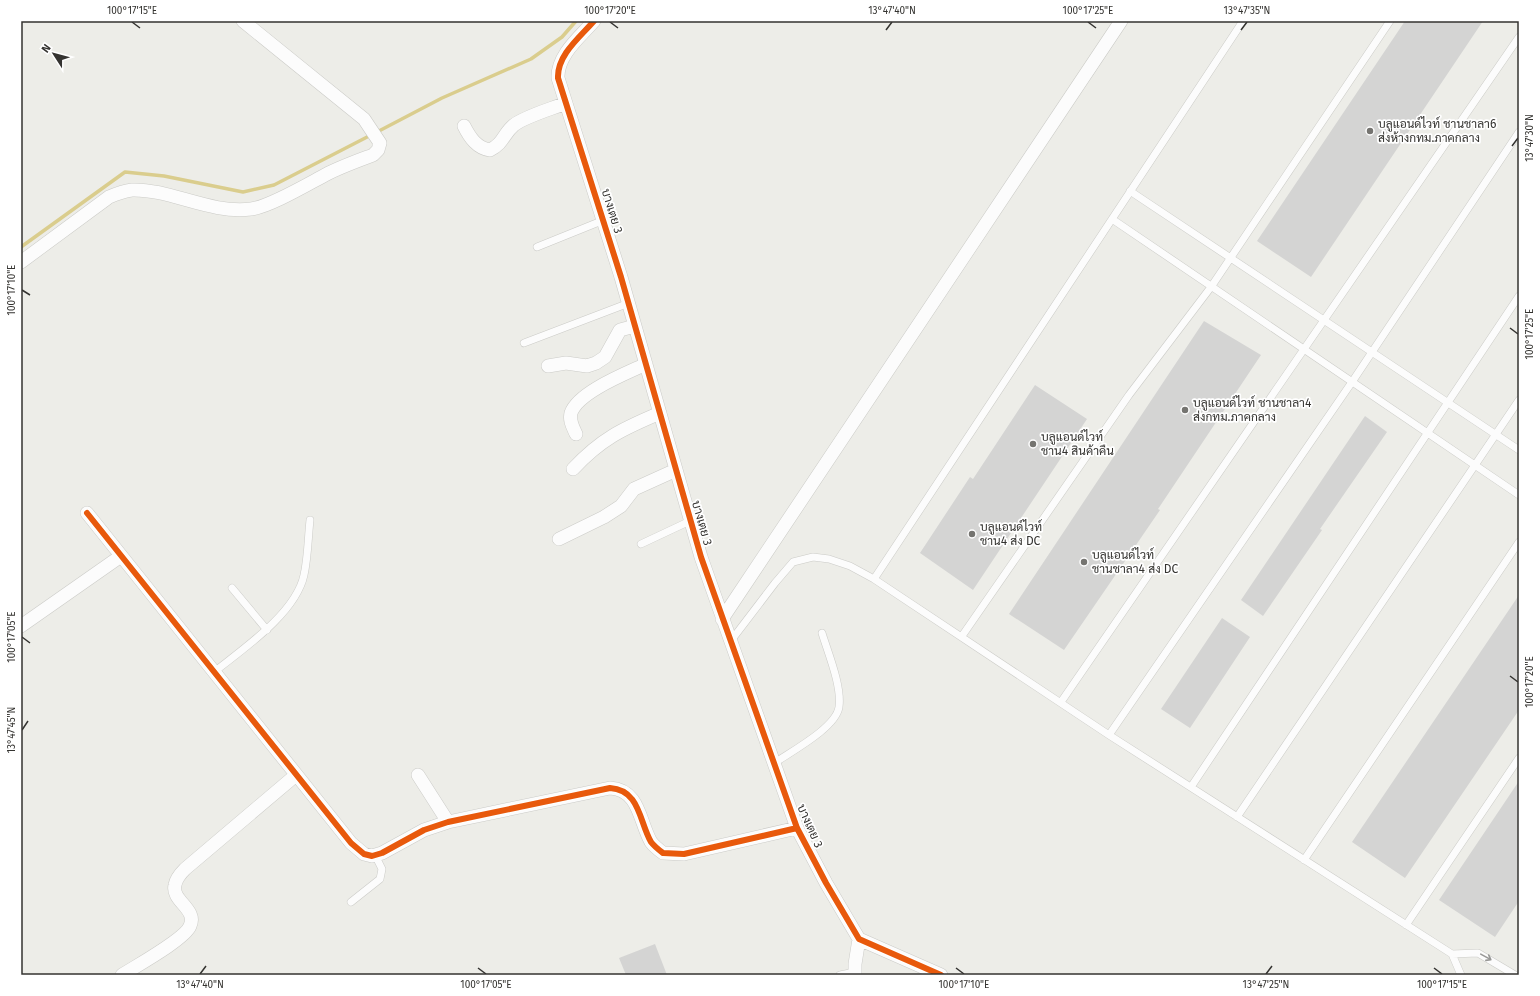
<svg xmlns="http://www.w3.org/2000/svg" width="1540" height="996" viewBox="0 0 1540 996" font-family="'Fira Sans',Sarabun,sans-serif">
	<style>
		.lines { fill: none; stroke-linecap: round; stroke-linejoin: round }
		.stream { stroke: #dacd8d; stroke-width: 3.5 }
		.building { fill: #d4d4d3 }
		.lane-casing { stroke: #cbcbc7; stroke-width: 8 }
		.street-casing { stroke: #cbcbc7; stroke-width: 14 }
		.lane { stroke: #fcfcfc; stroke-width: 7 }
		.street { stroke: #fcfcfc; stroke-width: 13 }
		.cycleway-casing { stroke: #fff; stroke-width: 8 }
		.cycleway { stroke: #e8590c; stroke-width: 6 }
		.oneway { stroke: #989896 }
		.ticks { fill: none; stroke: #343330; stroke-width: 1.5 }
		.poi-dot { fill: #757470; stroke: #fff; stroke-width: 1.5 }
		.labels { text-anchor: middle; stroke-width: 3.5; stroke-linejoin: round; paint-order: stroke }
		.poi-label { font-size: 12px; fill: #343330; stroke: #fff; text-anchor: start }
		.street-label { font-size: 12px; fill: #343330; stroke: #fff }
		.neatline { fill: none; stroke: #343330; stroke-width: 1.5 }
		.ticks-label { font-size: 10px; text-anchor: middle; fill: #343330 }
	</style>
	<rect width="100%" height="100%" fill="#edede8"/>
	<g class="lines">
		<path class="stream" d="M377 132 442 98 531 59 562 37 576 21
			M21 247 125 172 164 176 243 192 274 185 371 135"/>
	</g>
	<path class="building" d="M1405 21H1483L1311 277 1257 241Z
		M1204 321 1261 355 1158 509 1160 510 1064 650 1009 614Z
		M1035 385 1087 419 973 590 920 553 970 477 973 479Z
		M1365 416 1387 432 1320 529 1322 530 1263 616 1241 600Z
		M1519 595V710L1405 878 1352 842Z
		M1222 618 1250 637 1190 728 1161 709Z
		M1519 781V901L1495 937 1439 900Z
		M655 944 667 975H626L619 958Z"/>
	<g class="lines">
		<defs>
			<path id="lane" d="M1130 191 1519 450
				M1112 219 1519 495
				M537 247 604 220
				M524 343 629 303
				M641 544 690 521
				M874 579 1243 21
				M232 588 267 630
				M962 636 1129 395 1211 287 1390 21
				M730 642 775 583 793 562 813 557 829 559 850 566 874 579 1109 735 1452 954 1478 953 1515 975
				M214 672C243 649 296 613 304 575 308 557 308 538 310 520
				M1061 702 1519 37
				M1109 735 1352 382 1519 132
				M773 764C790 752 836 728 839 707 842 686 828 653 822 633
				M1191 787 1519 296
				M1237 817 1519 400
				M1304 860 1519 542
				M351 902 380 879 382 869 375 855
				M1406 925 1519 758
				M1452 954 1461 975
				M840 975 855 972"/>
			<path id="street" d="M594 21C580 37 557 55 558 78L621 277 701 557 797 828 826 883 859 939 941 975
				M464 126C470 138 477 148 490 150 504 143 503 134 514 125 526 116 551 109 566 103
				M21 262 109 197C116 194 124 191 132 190 171 189 209 214 251 209 269 207 308 184 325 175 340 167 357 161 373 155L378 150 380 143 364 119 243 21
				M548 366 566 363 587 366 596 363 605 357 620 330 635 326
				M576 434C573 427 569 421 571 413 578 392 627 373 646 364
				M573 469C601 439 622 429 660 413
				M87 513 351 843 364 854 372 856 382 853 424 830 448 822 610 788C640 790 639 821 651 842 654 846 659 850 663 853L684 854 797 828
				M559 539 604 517 621 506 634 489 676 470
				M722 619 1121 21
				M21 626 121 556
				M418 775 448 822
				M122 975C136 966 185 939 190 926 198 909 171 901 175 885 176 879 181 873 185 869L296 775
				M855 975V964L859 939"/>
		</defs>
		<use href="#lane" class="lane-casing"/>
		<use href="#street" class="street-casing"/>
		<use href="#lane" class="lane"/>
		<use href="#street" class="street"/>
		<defs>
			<path id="cycleway" d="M594 21C580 37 557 55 558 78L621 277 701 557 797 828 826 883 859 939 941 975
				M87 513 351 843 364 854 372 856 382 853 424 830 448 822 610 788C640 790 639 821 651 842 654 846 659 850 663 853L684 854 797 828"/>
		</defs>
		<use href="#cycleway" class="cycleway-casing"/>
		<use href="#cycleway" class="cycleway"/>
	</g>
	<defs><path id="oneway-shaft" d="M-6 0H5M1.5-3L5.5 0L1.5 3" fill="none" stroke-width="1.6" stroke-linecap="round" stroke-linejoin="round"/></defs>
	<use class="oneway" href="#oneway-shaft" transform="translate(1486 957) rotate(29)"/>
	<path class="ticks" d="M132 22 140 28M610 22 618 28M1088 22 1096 28M886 30 892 22M1241 30 1247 22M1512 146 1518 138M22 290 30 295M1510 328 1518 334M22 637 30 643M1510 676 1518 682M22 730 28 721M478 968 486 974M956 968 964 974M1434 968 1442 974M200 974 206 966M1266 974 1272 966"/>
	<g class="poi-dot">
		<circle cx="1370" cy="131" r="4"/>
		<circle cx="1185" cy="410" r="4"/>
		<circle cx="1033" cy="444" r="4"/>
		<circle cx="972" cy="534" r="4"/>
		<circle cx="1084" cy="562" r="4"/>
	</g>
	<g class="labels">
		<g class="poi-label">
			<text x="1378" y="128">บลูแอนด์ไวท์ ชานชาลา6<tspan x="1378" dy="14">ส่งห้างกทม.ภาคกลาง</tspan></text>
			<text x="1193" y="407">บลูแอนด์ไวท์ ชานชาลา4<tspan x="1193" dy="14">ส่งกทม.ภาคกลาง</tspan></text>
			<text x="1041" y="441">บลูแอนด์ไวท์<tspan x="1041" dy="14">ชาน4 สินค้าคืน</tspan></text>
			<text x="980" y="531">บลูแอนด์ไวท์<tspan x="980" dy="14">ชาน4 ส่ง DC</tspan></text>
			<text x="1092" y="559">บลูแอนด์ไวท์<tspan x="1092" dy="14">ชานชาลา4 ส่ง DC</tspan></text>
		</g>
		<g class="street-label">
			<text transform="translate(612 211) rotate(73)" y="4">บางเตย 3</text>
			<text transform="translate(702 523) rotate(74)" y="4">บางเตย 3</text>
			<text transform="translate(810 826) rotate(66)" y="4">บางเตย 3</text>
		</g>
	</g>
	<rect width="1540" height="996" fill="none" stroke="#ffffff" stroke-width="44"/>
	<g transform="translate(54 54) rotate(306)" stroke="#ffffff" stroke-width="3" paint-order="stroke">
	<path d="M0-3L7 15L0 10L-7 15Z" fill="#343330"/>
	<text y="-6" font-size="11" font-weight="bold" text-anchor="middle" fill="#343330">N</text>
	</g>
	<rect x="22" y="22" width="1496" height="952" class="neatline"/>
	<g class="ticks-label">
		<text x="132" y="14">100°17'15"E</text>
		<text x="610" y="14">100°17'20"E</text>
		<text x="892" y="14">13°47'40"N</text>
		<text x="1088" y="14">100°17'25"E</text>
		<text x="1247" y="14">13°47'35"N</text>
		<text transform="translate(1529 138) rotate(-90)" y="4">13°47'30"N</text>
		<text transform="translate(11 290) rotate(-90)" y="4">100°17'10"E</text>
		<text transform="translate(1529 334) rotate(-90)" y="4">100°17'25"E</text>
		<text transform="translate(11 637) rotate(-90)" y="4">100°17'05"E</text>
		<text transform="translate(1529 682) rotate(-90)" y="4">100°17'20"E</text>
		<text transform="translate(11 730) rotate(-90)" y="4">13°47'45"N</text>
		<text x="200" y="988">13°47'40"N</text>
		<text x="486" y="988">100°17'05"E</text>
		<text x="964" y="988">100°17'10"E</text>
		<text x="1266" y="988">13°47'25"N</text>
		<text x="1442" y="988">100°17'15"E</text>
	</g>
</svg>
